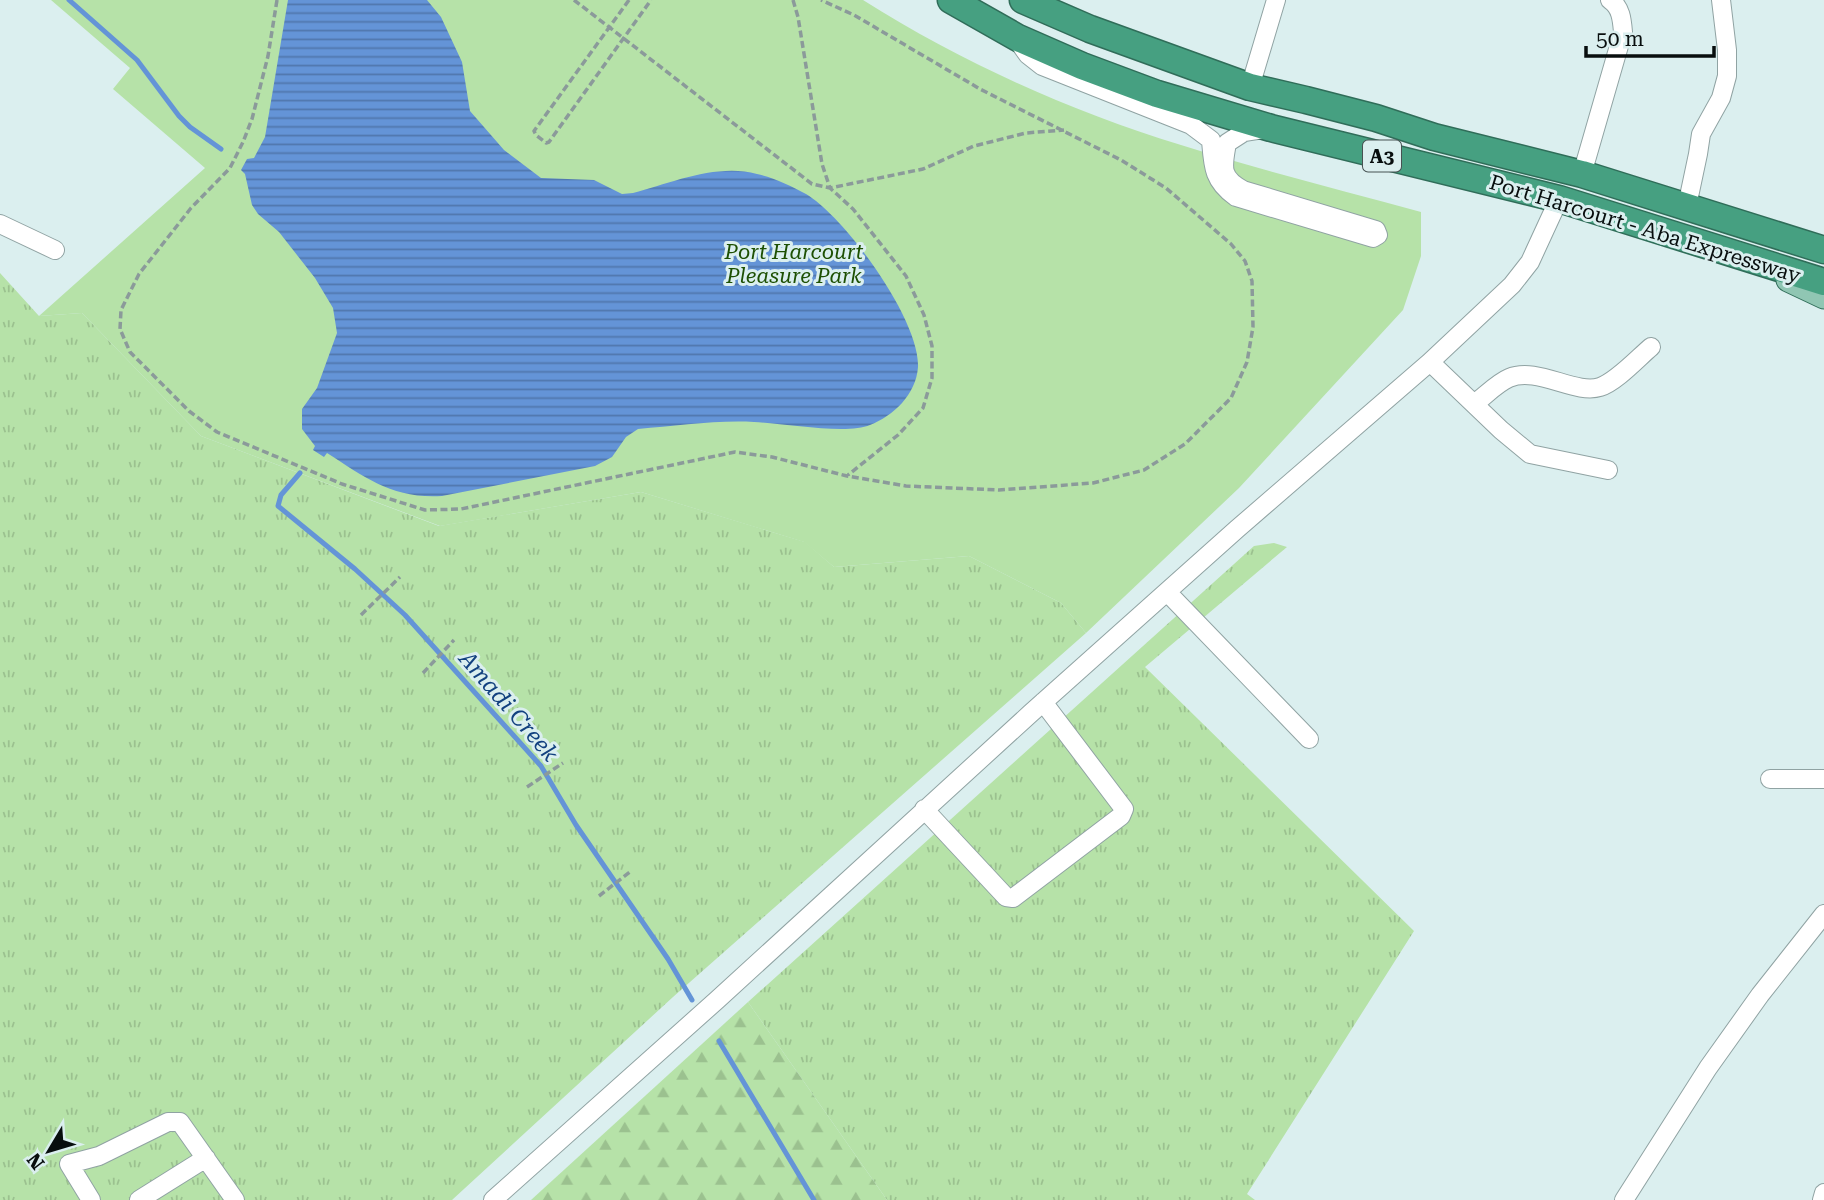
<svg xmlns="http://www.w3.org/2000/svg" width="1824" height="1200" viewBox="0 0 1824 1200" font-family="'Roboto Serif',serif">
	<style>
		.grass { fill: url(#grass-tufts) }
		.forest { fill: url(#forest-firs) }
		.park { fill: #b6e2a8 }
		.water { fill: url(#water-rules) }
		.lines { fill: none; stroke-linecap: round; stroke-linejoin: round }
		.stream { stroke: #6494d7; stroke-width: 5 }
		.minor-casing { stroke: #90a3a3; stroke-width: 20 }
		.major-casing { stroke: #306d59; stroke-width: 25 }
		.highway-casing { stroke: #306d59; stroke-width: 29 }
		.path { stroke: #8b9a9a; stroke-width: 3.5; stroke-dasharray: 7 3.5; stroke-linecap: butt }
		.minor { stroke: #fff; stroke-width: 18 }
		.major { stroke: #90c6b3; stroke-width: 23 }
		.highway { stroke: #46a081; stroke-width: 26 }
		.labels { text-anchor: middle; stroke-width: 6; stroke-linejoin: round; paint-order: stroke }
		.shield { fill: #dbefef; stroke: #475252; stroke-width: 2 }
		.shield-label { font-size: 19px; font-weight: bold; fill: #080e0e }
		.street-label { font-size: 21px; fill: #080e0e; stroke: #dbefef }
		.park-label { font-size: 21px; font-style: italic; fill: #1d5003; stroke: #dbefef }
		.water-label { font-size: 23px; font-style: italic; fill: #12417f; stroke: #dbefef }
	</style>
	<defs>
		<pattern id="grass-tufts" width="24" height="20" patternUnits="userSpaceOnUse" patternTransform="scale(1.75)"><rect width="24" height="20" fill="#b6e2a8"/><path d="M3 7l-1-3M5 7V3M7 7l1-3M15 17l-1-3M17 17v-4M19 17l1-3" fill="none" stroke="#9bc18f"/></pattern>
		<pattern id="forest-firs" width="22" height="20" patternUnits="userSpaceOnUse" patternTransform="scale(1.75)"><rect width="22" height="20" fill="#b6e2a8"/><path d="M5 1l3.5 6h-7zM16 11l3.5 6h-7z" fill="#9bc18f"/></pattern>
		<pattern id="water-rules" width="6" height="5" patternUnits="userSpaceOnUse" patternTransform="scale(1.75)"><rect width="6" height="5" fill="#6494d7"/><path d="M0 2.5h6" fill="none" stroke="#5077ad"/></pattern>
	</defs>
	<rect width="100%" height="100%" fill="#dbefef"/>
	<path class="grass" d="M0 273 39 316 82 313 201 436 439 526 641 492 805 542 834 567 969 556 1061 603 1086 633 673 997 452 1200H0Z
		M1274 543 1287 547 1145 667 1414 931 1247 1194 1255 1200H887L748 1002 1254 546Z"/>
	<path class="forest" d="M748 1002 887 1200H531Z"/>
	<path class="park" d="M51 0H863C961 62 1070 111 1181 145 1260 170 1341 190 1421 212V256L1403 310 1239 488 1086 633 1061 603 969 556 834 567 804 542 641 492 440 526 201 436 82 313 39 316 205 168 113 89 130 68Z"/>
	<path class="water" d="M288 0H427L441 17 462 62 470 111 504 150 541 178 594 180 622 194 633 193C671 183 717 163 757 174 772 177 792 186 806 194 846 218 920 320 918 367 916 395 893 416 870 425 847 435 782 423 754 422 716 420 676 426 638 429L626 437 612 457 595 466 442 496C393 499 366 478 327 453L324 457 313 450 315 446 302 429V409L317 388 337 333 333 308 315 278 279 232 258 214 252 205 245 174 241 170 247 159 254 158 265 137Z"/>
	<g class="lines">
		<path class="stream" d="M69 0 137 60 179 116 190 127 221 149
			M300 473 281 495 278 506 355 569 405 615 541 766 576 825 668 959 692 1000
			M719 1041 814 1200"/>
		<defs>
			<path id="minor" d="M1018 41 1028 55 1042 66 1191 125 1211 140C1213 166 1213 181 1236 197L1373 238 1378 235 1376 230 1243 190C1219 177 1223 166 1227 143L1244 132 1263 129
				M1250 87 1276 0
				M1582 174 1623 32C1622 20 1621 7 1610 0
				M1687 206 1698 154 1701 134 1721 98 1727 76V50L1721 0
				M0 224 55 250
				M1430 362 1501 430 1530 454 1608 470
				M1474 404C1485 396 1497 383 1509 378 1537 366 1575 395 1600 387 1616 382 1638 358 1651 347
				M1167 592 1309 739
				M1770 779H1824
				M924 809 1006 897 1013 898 1121 816 1124 809 1043 702
				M91 1200 69 1164 99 1156 168 1122H180L235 1200
				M139 1200 206 1158
				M493 1200 717 1000 1031 713 1237 529 1430 362 1512 285 1530 262 1559 199
				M1624 1200 1708 1068 1760 995 1824 914
				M1822 1200 1824 1193"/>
			<path id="major" d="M1788 280 1824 297"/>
			<path id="highway" d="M951 0 1018 38 1082 66 1157 94 1271 128 1559 199 1824 282
				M1023 0 1090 29 1250 87 1306 100 1376 118 1434 137 1582 174 1824 250"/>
		</defs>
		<use href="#minor" class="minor-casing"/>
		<use href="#major" class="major-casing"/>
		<use href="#highway" class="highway-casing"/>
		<path class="path" d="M277 0 268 56 252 119 243 142 230 168 191 208 139 274 121 310 120 329 130 352 189 411 217 432 342 484 425 510 461 509 735 452 772 457 847 476 906 486 999 490 1093 483 1144 470 1185 444 1231 398 1247 362 1253 327 1252 281 1245 261 1231 244 1166 188 1121 160 980 89 854 15 821 0
			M574 0 812 184 830 188 923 169 974 146 1026 133 1064 130
			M629 0 534 131 536 135 546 143 549 142 651 0
			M793 0 798 17 822 164 830 188 853 209 906 276 924 315 932 346V378L923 408 898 435 848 475
			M361 615 400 577
			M423 673 454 640
			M527 787 563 763
			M599 896 631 871"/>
		<use href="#minor" class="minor"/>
		<use href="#major" class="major"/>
		<use href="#highway" class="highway"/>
	</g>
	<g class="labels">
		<rect class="shield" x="1363" y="140.5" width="38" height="31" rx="5"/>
		<g class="shield-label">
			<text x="1382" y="163">A3</text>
		</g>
		<g class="street-label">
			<text transform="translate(1645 229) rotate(17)" y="7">Port Harcourt - Aba Expressway</text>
		</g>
		<g class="park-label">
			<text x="794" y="259">Port Harcourt<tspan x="794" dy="24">Pleasure Park</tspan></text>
		</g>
		<g class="water-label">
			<text transform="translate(509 706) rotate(49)" y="8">Amadi Creek</text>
		</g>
	</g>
	<g transform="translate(49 1151) rotate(232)" stroke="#dbefef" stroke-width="5" paint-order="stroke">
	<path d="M0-5L12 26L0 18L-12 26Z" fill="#080e0e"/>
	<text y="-10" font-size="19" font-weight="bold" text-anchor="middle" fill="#080e0e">N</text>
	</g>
	<path d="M1586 46v10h128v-10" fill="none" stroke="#080e0e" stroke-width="3.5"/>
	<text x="1596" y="46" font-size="21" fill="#080e0e" stroke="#dbefef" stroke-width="5" paint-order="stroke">50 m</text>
</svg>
